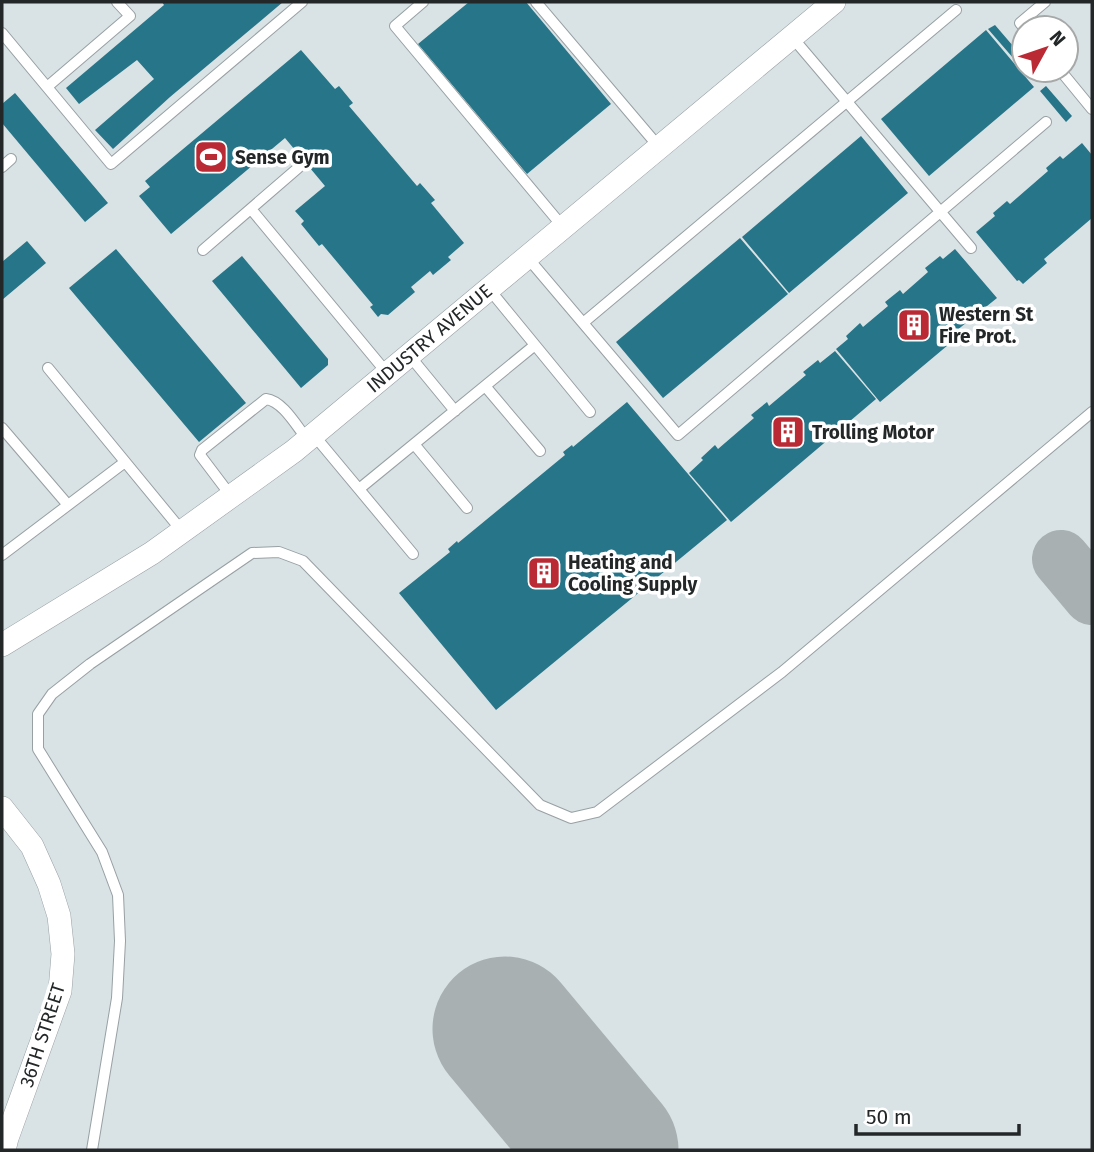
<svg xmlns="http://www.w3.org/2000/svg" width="1094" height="1152" viewBox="0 0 1094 1152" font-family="'Fira Sans',sans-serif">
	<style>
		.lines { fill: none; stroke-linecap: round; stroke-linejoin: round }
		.taxiway { stroke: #a8b0b2; stroke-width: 58 }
		.runway { stroke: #a8b0b2; stroke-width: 145 }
		.building { fill: #277588 }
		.lane-casing { stroke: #98a0a3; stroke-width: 12 }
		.street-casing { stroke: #98a0a3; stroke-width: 24 }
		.lane { stroke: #fff; stroke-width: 10 }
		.street { stroke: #fff; stroke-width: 23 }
		.labels { text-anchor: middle; stroke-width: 7; stroke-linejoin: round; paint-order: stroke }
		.poi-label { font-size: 19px; font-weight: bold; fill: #232728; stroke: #fff; text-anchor: start }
		.street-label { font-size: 19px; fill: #232728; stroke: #fff }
	</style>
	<rect width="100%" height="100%" fill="#d9e2e5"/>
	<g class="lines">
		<path class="taxiway" d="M1061 559 1092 596"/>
		<path class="runway" d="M505 1029 606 1150"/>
	</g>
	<path class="building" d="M162 2H283L170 97 113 149 95 130 154 79 137 60 79 104 66 88 164 5Z
		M469 2H526L611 104 527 174 418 44Z
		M995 25 1020 54 1014 59 988 29Z
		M986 30 1034 87 929 176 881 119Z
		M301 50 335 89 339 86 353 103 349 106 417 186 420 183 435 200 431 203 464 243 448 257 451 260 433 275 430 271 411 287 415 292 388 315 381 314 378 317 370 307 373 305 322 244 319 246 301 224 304 221 295 211 325 186 285 138 171 234 139 196 150 187 145 181Z
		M1046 86 1072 116 1066 122 1040 91Z
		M15 93 108 203 85 222 2 123V104Z
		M861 136 908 193 789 293 742 237Z
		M1082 143 1092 155V218L1044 259 1047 263 1023 284 1019 280 1017 281 976 232 995 216 993 213 1007 201 1010 204 1048 171 1046 168 1060 156 1063 159Z
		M740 238 788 294 663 398 616 342Z
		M27 241 46 263 2 300V262Z
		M116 249 246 403 199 442 69 288Z
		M955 249 997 298 956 331 960 335 880 402 836 349 848 339 846 336 860 323 863 327 888 306 885 302 900 290 903 294 928 272 925 268 940 256 943 259Z
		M242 256 328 359V365L301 388 212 281Z
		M835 351 876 399 731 522 689 473 703 460 701 458 715 445 718 449 754 418 751 415 767 402 769 406 806 375 803 372 818 360 820 363Z
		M627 402 727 520 496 710 399 593 450 552 448 549 457 541 458 543 565 455 563 452 572 445 573 447Z"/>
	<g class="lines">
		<defs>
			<path id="lane" d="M423 2 395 26 563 227
				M536 2 659 147
				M1024 28 1020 23 1045 2
				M2 33 111 164 302 2
				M792 37 971 248
				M1060 70 1092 109
				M47 87 130 16 117 2
				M2 167 11 159
				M251 209 387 373
				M203 250 298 168
				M527 257 678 435 1046 122
				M489 289 590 412
				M583 323 956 10
				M409 355 455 411
				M48 368 182 531
				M485 386 540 451
				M2 428 68 505
				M313 434 413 554
				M414 444 467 508
				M359 489 535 345
				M231 496 200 455 202 450 266 399C283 401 297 427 307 439
				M2 555 125 462
				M92 1150 117 998 120 941 118 895 102 852 38 749V714L52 694 90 664 252 553 279 552 303 561 540 805 571 818 597 812 782 672 1092 412"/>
			<path id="street" d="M2 645 152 553 294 451 834 2
				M2 808 32 846 49 884 59 916 63 954 60 991 7 1138 4 1150"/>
		</defs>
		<use href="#lane" class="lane-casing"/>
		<use href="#street" class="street-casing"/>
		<use href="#lane" class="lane"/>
		<use href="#street" class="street"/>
	</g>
	<defs>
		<symbol id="stadium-square" viewBox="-11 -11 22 22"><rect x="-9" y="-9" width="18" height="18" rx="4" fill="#ba2a35" stroke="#fff"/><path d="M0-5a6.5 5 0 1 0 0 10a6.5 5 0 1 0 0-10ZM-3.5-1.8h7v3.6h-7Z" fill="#fff"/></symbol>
		<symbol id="building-square" viewBox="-11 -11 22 22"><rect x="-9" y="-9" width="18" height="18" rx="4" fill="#ba2a35" stroke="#fff"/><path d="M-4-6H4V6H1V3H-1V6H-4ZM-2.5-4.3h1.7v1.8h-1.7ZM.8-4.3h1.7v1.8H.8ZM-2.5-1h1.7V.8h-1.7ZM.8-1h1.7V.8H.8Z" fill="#fff"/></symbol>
	</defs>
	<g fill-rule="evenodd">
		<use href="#stadium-square" x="192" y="138" width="38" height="38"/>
		<use href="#building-square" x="895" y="306" width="38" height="38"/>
		<use href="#building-square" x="769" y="413" width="38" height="38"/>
		<use href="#building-square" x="525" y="554" width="38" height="38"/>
	</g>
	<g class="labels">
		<g class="poi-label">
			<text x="235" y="164">Sense Gym</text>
			<text x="939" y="321">Western St<tspan x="939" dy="22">Fire Prot.</tspan></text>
			<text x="812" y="439">Trolling Motor</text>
			<text x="568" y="569">Heating and<tspan x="568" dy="22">Cooling Supply</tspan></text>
		</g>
		<g class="street-label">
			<text transform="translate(429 338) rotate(-40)" y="7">INDUSTRY AVENUE</text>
			<text transform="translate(42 1035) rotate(-72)" y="7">36TH STREET</text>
		</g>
	</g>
	<rect width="1094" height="1152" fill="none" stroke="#232728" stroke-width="7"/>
	<g transform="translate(1045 49) rotate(50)"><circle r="33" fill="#ffffff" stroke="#a7a9a9" stroke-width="2"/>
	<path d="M0-5L12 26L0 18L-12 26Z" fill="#ba2a35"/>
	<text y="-10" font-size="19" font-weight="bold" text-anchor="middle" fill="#232728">N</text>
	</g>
	<path d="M856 1124v10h163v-10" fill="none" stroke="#232728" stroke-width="3.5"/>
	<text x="866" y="1124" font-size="21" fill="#232728" stroke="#ffffff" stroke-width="5" paint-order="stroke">50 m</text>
</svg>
